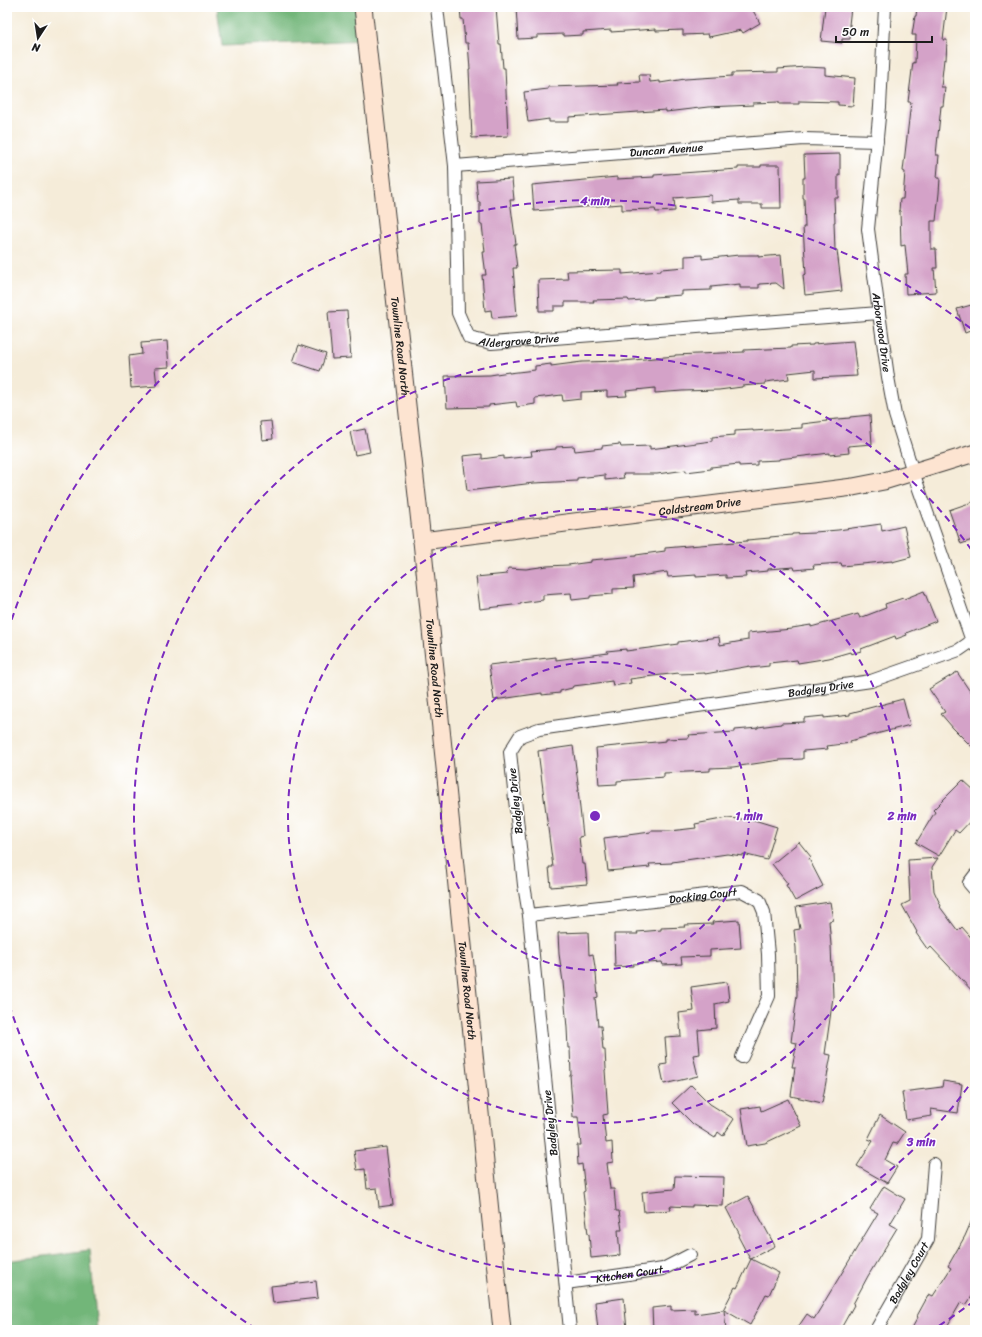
<svg xmlns="http://www.w3.org/2000/svg" width="982" height="1337" viewBox="0 0 982 1337" font-family="Sriracha,sans-serif">
	<style>
		.forest { fill: #72b679; stroke: #47694a }
		.building { fill: #d4a2c8 }
		.lines { fill: none; stroke-linecap: round; stroke-linejoin: round }
		.street-casing { stroke: #3d3b38; stroke-width: 14 }
		.secondary-casing { stroke: #3d3b38; stroke-width: 19 }
		.street { stroke: #fff; stroke-width: 12 }
		.secondary { stroke: #fde4d1; stroke-width: 17 }
		.ring { fill: none; stroke: #7b2cbf; stroke-width: 2; stroke-dasharray: 7 5 }
		.labels { text-anchor: middle; stroke-width: 3; stroke-linejoin: round; paint-order: stroke }
		.street-label { font-size: 11px; fill: #1c1c1c; stroke: #fff }
		.centre { fill: #7b2cbf; stroke: #fff; stroke-width: 2 }
		.ring-label { font-size: 12px; text-anchor: middle; font-weight: bold; fill: #7b2cbf; stroke: #fff; stroke-width: 3; stroke-linejoin: round; paint-order: stroke }
	</style>
	<rect width="100%" height="100%" fill="#fff"/>
	<filter id="ink" filterUnits="userSpaceOnUse"><feTurbulence type="fractalNoise" baseFrequency=".025" numOctaves="2"/><feDisplacementMap in="SourceGraphic" scale="8" xChannelSelector="R" yChannelSelector="G"/><feConvolveMatrix kernelMatrix="1 2 1 2 8 2 1 2 1" color-interpolation-filters="sRGB"/></filter>
	<filter id="wash" filterUnits="userSpaceOnUse"><feTurbulence type="fractalNoise" baseFrequency=".012" numOctaves="4" result="noise"/><feDisplacementMap in="SourceGraphic" scale="16" xChannelSelector="R" yChannelSelector="G"/><feGaussianBlur stdDeviation="0.9" result="paint"/><feColorMatrix in="noise" values="0 0 0 0 0 0 0 0 0 0 0 0 0 0 0 0 0 1.4 0 .05"/><feComposite in="paint" operator="in"/></filter>
	<g filter="url(#wash)">
		<rect width="100%" height="100%" fill="#f5ecd9"/>
		<path class="forest" d="M217 7H364L366 40 222 46Z
			M90 1250 97 1330H7V1261Z"/>
		<g id="blocks">
			<path class="building" d="M460 7H496L499 44H501L503 68H505L508 136 472 138 469 69H470L468 43H465L463 19H461Z
				M516 7H694V10L708 7H751L760 23 743 33 741 30 709 37 708 34 683 35V30L656 31V29L611 32V30L583 32V35L564 36V34L537 35V38L518 39Z
				M825 7H851L849 25H851L850 39H842V43L821 41Z
				M917 7H947L943 40H947L946 60 944 59 941 87H945L943 106H941L936 155H939L937 178H940L939 193 936 221H931V249H936L937 268H934L936 292 906 294 905 274H908L905 245 901 246 900 211H899L900 199H903L905 172 903 171 911 102H908L913 62 915 63 916 35H912L915 16H916Z
				M806 67 825 68V75L855 78 853 106 838 105V102L799 101V104H779V102L753 103V105L708 107 666 112V110L569 117V122H549V119L528 122 524 92 548 89V87L618 85 617 83 640 82 639 75H649L650 82 660 81V83L685 79 732 76V73L778 72V69Z
				M840 154V175H838V198H834L835 222H834L835 250H837L842 291 805 295 803 275 806 274 803 227H805L804 198H803V178H805L804 155Z
				M761 165H780L781 208H762V204H739V200L711 202V195L674 198 675 211 656 212 655 209 622 210V204L534 211 532 185 617 177V179L654 177V175L738 169V167H761Z
				M512 179 514 200H510L516 244H514L517 268H513L517 316 492 318 491 310 485 311 482 275H486L483 252H485L482 224H480V202H478L476 181Z
				M702 255V259L739 255H758V257L781 255 784 289 776 283 759 284V288H740V284L711 287V290L682 291V295L654 297V299L629 301 628 299 593 300 594 302H565V306H554V311H539L538 280 568 279 567 271 622 270V274L661 271V269L685 267V256Z
				M975 304V329L965 333 957 309Z
				M347 311 351 358 332 359 328 312Z
				M167 341 169 367 155 368 157 386 131 388 129 356 142 354 141 343Z
				M853 341 857 376 815 378V370L788 373 789 379 765 382V384L742 386V387L719 390 682 391 655 393V388L626 391 627 396 607 397V391L581 392V399L563 401 562 395 535 398V404L517 407 516 402 489 405V407L447 408 445 376 490 375 509 372V373L535 370V366L551 364V366L582 362 623 361 675 356V355L744 352V350L791 348V346L813 345V344Z
				M299 345 326 354 320 371 293 362Z
				M870 415 872 444 848 446 849 453 830 455V453L779 459V460L757 461V465L739 466V464L711 467V469L686 472V470L657 474H623L624 478 605 480V475L577 478V481L534 483 467 491 463 456 482 454V459L504 456V459L532 456 531 451 556 449V447L574 446 575 451 602 448V446L620 444 621 447 650 446V449L712 441V437L735 435V431L753 430V431L802 428V424L827 421 826 420 850 418V417Z
				M271 421 273 439 262 440 260 422Z
				M365 429 370 452 355 455 350 432Z
				M975 501V539L961 544 949 510Z
				M881 524 882 531 904 526 911 557 892 562V561L842 566 841 563 813 565 814 568 795 570 794 567 768 569V571L745 573 746 577 726 578V575L696 577V575L668 577 667 572 633 577 634 588 613 589V594L590 596V598L572 600 571 593 543 595V600L521 603V604L480 609 476 577 507 574 508 568 526 569 547 566 568 565 591 562V560L636 556V555L665 551V548L747 541V540L770 538V537L792 535V534L815 533V532L838 530Z
				M924 591 936 621 906 633 907 635 896 639 895 636 861 649V651L851 654 850 652 829 658 798 663 797 660 769 663V666L750 668V666L705 674V673L679 674V673L653 676 630 679 631 683 613 686 612 681 590 684 573 686 572 688 560 691V693L542 695V693L494 700 489 665 556 657V660L608 653 607 651 626 649V651L649 648 678 644V642L719 637 720 645 748 640V633L792 629V628L811 625V627L858 614 860 618 886 608 885 604 903 598 904 599Z
				M957 672 975 699V750L953 728 941 714 945 712 929 689Z
				M903 699 910 725 850 741 851 743 827 746 828 749 803 751V759L780 760 733 767 710 768V771L664 773V777L617 781V784L599 785 596 748 666 741V739L689 738 688 735 735 732V730L758 728V727L781 724V723L804 722V718L824 716V718L850 715V713Z
				M573 746 579 790H578L583 836 579 837 582 864H585L587 884 551 887 549 867H553L538 751Z
				M963 780 975 791V816L959 833 955 830 939 856 916 843 935 812 933 810Z
				M727 818 754 820 777 827 767 860 743 854V856L727 854 672 862V863L649 864 650 867 608 871 604 838 651 832V831H670L696 828 695 824Z
				M799 842 811 857 809 859 823 886 795 901 786 885 788 884 772 864Z
				M938 858 932 867 934 891 941 906 940 907 958 931 962 927 975 942V994L931 947 928 950 916 933 917 932 902 905 910 901 908 860Z
				M830 902 833 920 829 921 831 945 833 997 825 1054 831 1055 822 1103 791 1096 795 1067H792L797 1043 791 1042 797 995 796 948 794 930 800 929 796 907Z
				M739 920 741 948 710 950V956L681 957 682 964 663 965 662 962 633 964V966L615 967 614 934H638L637 932 661 930V928L685 927 684 925 713 924 712 922Z
				M588 932 589 955 593 954 596 974 598 997 595 998 598 1026H601L603 1050H605L606 1069 605 1070 608 1114 603 1115 606 1143 612 1142 613 1162 607 1163 610 1189H614L616 1211H619L622 1230H618L620 1255 591 1258 589 1234H588L583 1192 585 1191 582 1164 578 1165 577 1145H581L578 1117H573L570 1075H571L570 1048H568L567 1028 563 982 559 954 558 933Z
				M727 982 729 1001 715 1004 716 1028 698 1030 700 1054 693 1055 698 1076 664 1084 660 1065 667 1064 665 1037 681 1036 679 1013 694 1011 691 987Z
				M943 1081 962 1084 958 1113 931 1109 932 1116 906 1120 902 1092 942 1087Z
				M691 1085 710 1104 734 1119 723 1136 718 1132 715 1138 693 1124 672 1103Z
				M788 1099 801 1126 765 1143 747 1146 741 1109 760 1106 761 1111Z
				M880 1115 905 1132 897 1144 893 1143 885 1160 897 1167 887 1183 857 1166 873 1141 868 1139Z
				M386 1147 393 1205 379 1207 377 1188 367 1189 365 1169 357 1170 354 1151Z
				M675 1176 724 1177 723 1206 692 1205V1207L670 1206 671 1210 644 1212 642 1192 674 1189Z
				M884 1186 905 1199 890 1224 897 1228 868 1276 853 1304 854 1305 840 1330H796L807 1314 814 1319 878 1213 870 1209Z
				M748 1196 775 1246 750 1259 738 1236 740 1235 726 1208Z
				M975 1213V1292L966 1305 961 1302 945 1330H911L918 1317 917 1316 929 1294 933 1296 951 1268 948 1266 965 1236Z
				M751 1259 779 1273 769 1295 766 1294 750 1325 724 1310 726 1330H653L652 1308 671 1306V1310L695 1309V1314L723 1310 735 1287 737 1288Z
				M316 1281 318 1298 273 1303 271 1286Z
				M624 1298 627 1330H598L595 1302Z"/>
		</g>
	</g>
	<g filter="url(#ink)">
		<use href="#blocks" fill-opacity="0" stroke="#3d3b38" stroke-width="1"/>
		<g class="lines">
			<defs>
				<g id="street">
					<path id="s1" d="M437 7 455 166 458 313 469 338 491 343 879 313"/>
					<path id="s2" d="M885 7 880 107 868 229 879 313 888 377 895 415 913 472 972 641 975 645"/>
					<path id="s3" d="M455 166 804 139 877 141"/>
					<path d="M975 875 969 883 975 890"/>
					<path id="s4" d="M529 915 742 891 759 900 764 912 768 954 769 996 742 1057"/>
					<path id="s5" d="M566 1283 663 1269 690 1255"/>
					<path id="s6" d="M570 1330 529 915 524 885 510 752 520 736 539 729 871 681 959 650 972 641"/>
					<path id="s7" d="M876 1330 928 1239 934 1164"/>
				</g>
				<g id="secondary">
					<path id="s8" d="M363 7 422 541 502 1330"/>
					<path id="s9" d="M422 541 853 487 884 481 975 453"/>
				</g>
			</defs>
			<use href="#street" class="street-casing"/>
			<use href="#secondary" class="secondary-casing"/>
			<use href="#street" class="street"/>
			<use href="#secondary" class="secondary"/>
		</g>
	</g>
	<g class="ring">
		<circle cx="595" cy="816" r="154"/>
		<circle cx="595" cy="816" r="307"/>
		<path d="M975 1077A461 461 0 1 1 975 555"/>
		<path d="M974 1301A615 615 0 0 1 934 1329M256 1329A615 615 0 0 1 8 1001M8 631A615 615 0 0 1 974 331"/>
	</g>
	<g class="labels">
		<g class="street-label">
			<text dy="4" stroke="none"><textPath href="#s3" startOffset="212">Duncan Avenue</textPath></text>
			<text dy="4" stroke="none"><textPath href="#s2" startOffset="327">Arborwood Drive</textPath></text>
			<text dy="4" stroke="none"><textPath href="#s1" startOffset="385">Aldergrove Drive</textPath></text>
			<text dy="4" stroke="none"><textPath href="#s8" startOffset="341">Townline Road North</textPath></text>
			<text dy="4" stroke="none"><textPath href="#s9" startOffset="280">Coldstream Drive</textPath></text>
			<text dy="4" stroke="none"><textPath href="#s8" startOffset="665">Townline Road North</textPath></text>
			<text dy="4" stroke="none"><textPath href="#s6" startOffset="905">Badgley Drive</textPath></text>
			<text transform="translate(515 801) rotate(-96)" y="4">Badgley Drive</text>
			<text dy="4" stroke="none"><textPath href="#s4" startOffset="175">Docking Court</textPath></text>
			<text dy="4" stroke="none"><textPath href="#s8" startOffset="989">Townline Road North</textPath></text>
			<text transform="translate(550 1123) rotate(-96)" y="4">Badgley Drive</text>
			<text dy="4" stroke="none"><textPath href="#s5" startOffset="64">Kitchen Court</textPath></text>
			<text dy="4" stroke="none"><textPath href="#s7" startOffset="66">Badgley Court</textPath></text>
		</g>
	</g>
	<circle cx="595" cy="816" r="6" class="centre"/>
	<g class="ring-label">
		<text x="595" y="205">4 min</text>
		<text x="749" y="820">1 min</text>
		<text x="902" y="820">2 min</text>
		<text x="921" y="1146">3 min</text>
	</g>
	<rect width="982" height="1337" fill="none" stroke="#fff" stroke-width="24"/>
	<g transform="translate(38 38) rotate(192)" stroke="#ffffff" stroke-width="3" paint-order="stroke">
	<path d="M0-3L7 15L0 10L-7 15Z" fill="#1c1c1c"/>
	<text y="-6" font-size="11" font-weight="bold" text-anchor="middle" fill="#1c1c1c">N</text>
	</g>
	<path d="M836 36v6h96v-6" fill="none" stroke="#1c1c1c" stroke-width="2"/>
	<text x="842" y="36" font-size="12" fill="#1c1c1c" stroke="#ffffff" stroke-width="3" paint-order="stroke">50 m</text>
</svg>
